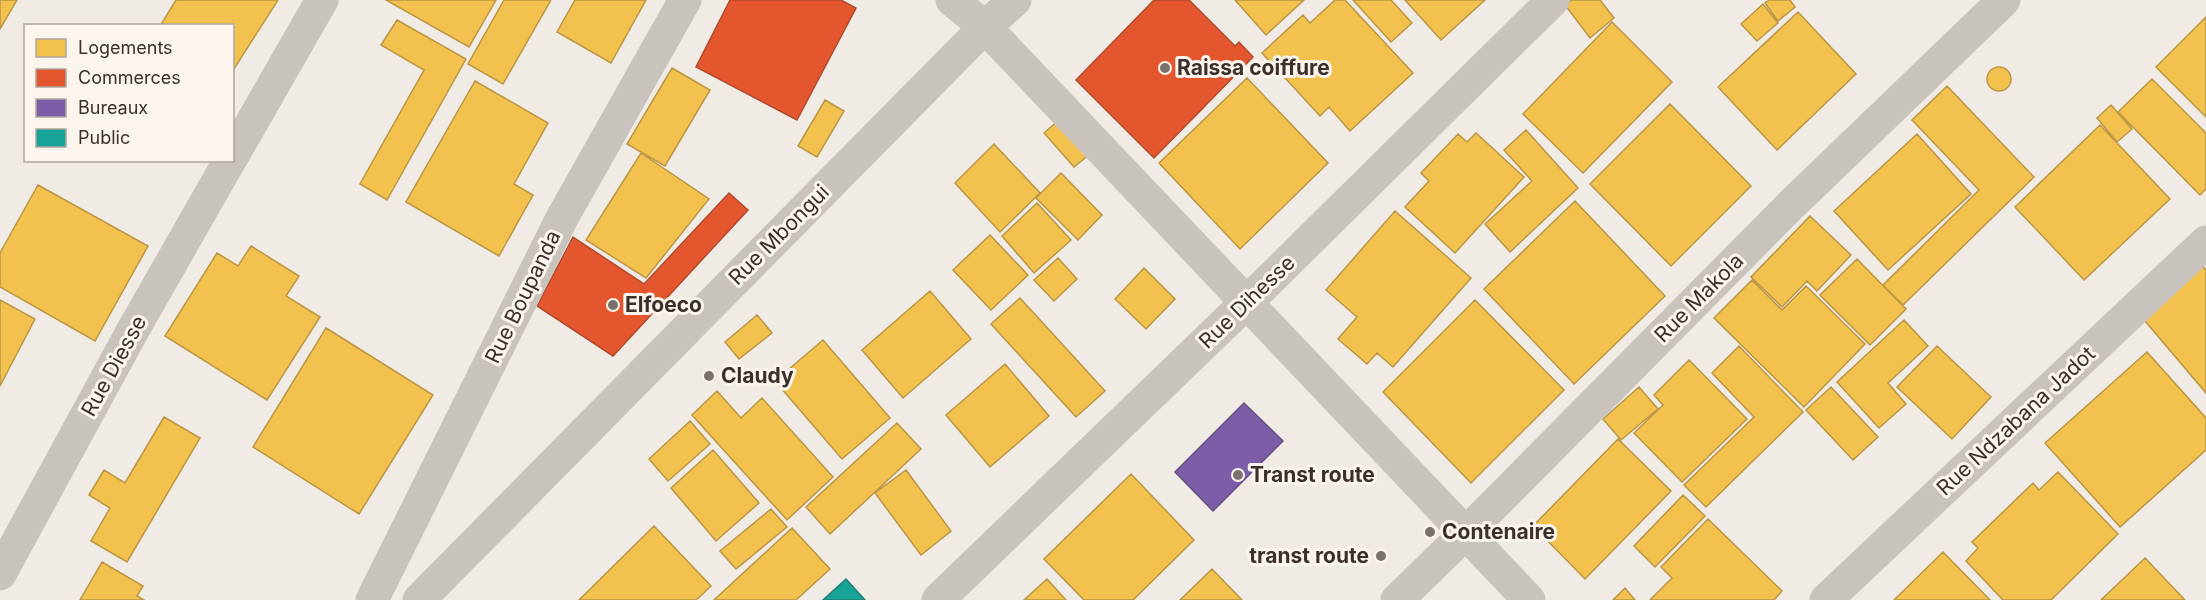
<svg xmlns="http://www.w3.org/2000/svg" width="2206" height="600" viewBox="0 0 2206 600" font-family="Inter,sans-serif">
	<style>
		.homes { fill: #f2c14e; stroke: #bb9644; stroke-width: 1.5 }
		.shops { fill: #e4572e; stroke: #b14b2d; stroke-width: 1.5 }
		.offices { fill: #7b5ea7; stroke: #685082; stroke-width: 1.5 }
		.public { fill: #17a398; stroke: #228077; stroke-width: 1.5 }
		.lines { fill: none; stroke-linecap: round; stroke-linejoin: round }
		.minor { stroke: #c9c3be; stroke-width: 33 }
		.poi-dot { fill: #7a716c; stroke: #fbf5ee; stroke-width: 2 }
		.labels { text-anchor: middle; stroke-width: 6; stroke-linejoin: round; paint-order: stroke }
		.poi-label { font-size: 21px; font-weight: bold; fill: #3b302b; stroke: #fbf5ee; text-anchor: start }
		.street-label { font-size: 21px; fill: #3b302b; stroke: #fbf5ee }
	</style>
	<rect width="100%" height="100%" fill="#f0ebe5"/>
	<path class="homes" d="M0 0H17L0 29Z
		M176 0H278L232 72V26H160Z
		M386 0H496L469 47Z
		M504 0H551L503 84 468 64Z
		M575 0H646L611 63 557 32Z
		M1235 0H1304L1266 35Z
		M1335 0H1345L1413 73 1350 131 1329 107 1320 116 1262 53 1303 15 1310 23Z
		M1353 0H1391L1412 23 1391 42Z
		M1405 0H1485L1441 40Z
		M1572 0H1600L1614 18 1590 38 1565 5Z
		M1769 0H1790L1795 7 1778 21 1765 3Z
		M1763 4 1778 23 1757 41 1741 24Z
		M1798 12 1856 74 1777 150 1718 87Z
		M2206 17V117L2156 67Z
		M397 20 466 59 387 200 360 184 424 70 381 45Z
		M1612 22 1672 82 1583 173 1523 114Z
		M1987 79a12 12 0 1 1 24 0a12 12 0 1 1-24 0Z
		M672 68 710 90 665 166 627 144Z
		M1247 78 1328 163 1240 249 1159 163Z
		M2152 79 2206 133V189L2200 195 2118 112Z
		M475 81 548 123 514 184 533 195 499 256 406 202Z
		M1947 86 2034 177 1903 305 1883 285 1979 190 1912 120Z
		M825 100 844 111 817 157 798 146Z
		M1670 104 1751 186 1671 266 1590 184Z
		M2111 105 2132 129 2117 142 2097 118Z
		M1059 120 1090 154 1074 167 1044 133Z
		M2100 125 2170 199 2084 280 2015 207Z
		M1526 130 1578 188 1510 252 1485 224 1532 181 1504 150Z
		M1476 133 1524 177 1455 253 1405 207 1429 181 1421 173 1458 134 1467 142Z
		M1917 134 1971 194 1888 270 1834 211Z
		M994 144 1040 193 1000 232 955 183Z
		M641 153 709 199 646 278 586 240Z
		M1061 173 1102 215 1078 240 1036 198Z
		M38 185 148 246 95 341 0 287V253Z
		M1575 201 1665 296 1574 384 1484 289Z
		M1037 203 1071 240 1034 273 1002 236Z
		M1395 211 1471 278 1393 367 1377 353 1367 364 1338 339 1357 317 1326 290Z
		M1810 216 1851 255 1817 291 1807 281 1782 307 1751 277Z
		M990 235 1028 275 991 310 953 270Z
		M251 246 299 276 286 296 320 317 267 400 165 336 217 253 238 266Z
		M1058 258 1077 279 1054 301 1034 280Z
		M1857 259 1906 309 1870 345 1820 295Z
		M2200 263 2206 270V393L2140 315Z
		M1144 268 1175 299 1146 329 1115 299Z
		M1752 280 1782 310 1806 286 1865 344 1804 407 1714 318Z
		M930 291 971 339 903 398 862 350Z
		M1020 298 1105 391 1076 417 991 324Z
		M0 300 35 319 0 386Z
		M1475 300 1564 390 1471 483 1383 392Z
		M757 315 772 333 739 359 725 342Z
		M1904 320 1928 346 1888 383 1906 404 1879 428 1837 382Z
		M326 328 433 395 359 514 253 447Z
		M823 340 890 418 842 459 775 381Z
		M1739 346 1803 412 1706 507 1684 485 1754 417 1712 373Z
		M1937 346 1991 397 1952 439 1897 387Z
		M2147 352 2206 418V450L2120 527 2045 443Z
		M1689 360 1747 419 1682 482 1634 433 1663 405 1654 395Z
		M1005 364 1049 416 990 467 946 415Z
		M1639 387 1658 409 1621 440 1603 419Z
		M1831 387 1878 437 1853 460 1806 410Z
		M717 391 741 418 762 398 833 477 787 520 692 415Z
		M164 417 200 438 127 562 91 541 110 508 89 495 104 470 125 483Z
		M690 421 710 444 668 481 649 459Z
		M897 423 921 449 830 534 806 507Z
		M1618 439 1671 491 1585 579 1533 526Z
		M713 450 759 503 716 541 671 488Z
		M906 470 951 531 921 555 875 493Z
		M2058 472 2118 534 2051 600H2003L1966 561 1978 548 1972 542 2033 483 2039 490Z
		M1131 474 1194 540 1133 600H1084L1044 559Z
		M1683 495 1705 516 1655 567 1634 546Z
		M771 509 787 527 736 569 720 551Z
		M1708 519 1782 591 1774 600H1650L1672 578 1661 567Z
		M654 526 711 586 696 600H579Z
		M792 528 830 569 796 600H714Z
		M1943 552 1990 600H1894Z
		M2145 558 2185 600H2101Z
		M102 562 143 586 137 596 144 600H80Z
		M1212 569 1242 600H1180Z
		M1047 579 1066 600H1024Z
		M1625 588 1635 600H1613Z"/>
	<path class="shops" d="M730 0H841L856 8 797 120 696 67Z
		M1154 0H1189L1235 46 1239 42 1253 57 1154 158 1076 80Z
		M729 193 748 210 613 356 537 306 573 237 644 284Z"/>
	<path class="offices" d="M1244 403 1283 441 1213 511 1175 472Z"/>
	<path class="public" d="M846 579 865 600H823Z"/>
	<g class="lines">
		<path class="minor" d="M952 0 985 27 1529 600
			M232 157 322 0
			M0 574 133 330 230 160
			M372 600 562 218 685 0
			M419 600 985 27 1015 0
			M938 600 1247 302 1553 0
			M1397 600 1466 533 1791 205 2004 0
			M1826 600 2206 242"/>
	</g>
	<g class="poi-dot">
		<circle cx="1165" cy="68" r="6"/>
		<circle cx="613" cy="305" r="6"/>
		<circle cx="709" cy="376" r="6"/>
		<circle cx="1238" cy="475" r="6"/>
		<circle cx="1430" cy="532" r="6"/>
		<circle cx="1381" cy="556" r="6"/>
	</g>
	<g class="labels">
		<g class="poi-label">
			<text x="1177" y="75">Raissa coiffure</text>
			<text x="625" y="312">Elfoeco</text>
			<text x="721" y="383">Claudy</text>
			<text x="1250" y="482">Transt route</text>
			<text x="1442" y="539">Contenaire</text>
			<text x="1369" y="563" text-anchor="end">transt route</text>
		</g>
		<g class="street-label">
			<text transform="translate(779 235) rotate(-45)" y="7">Rue Mbongui</text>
			<text transform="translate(523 297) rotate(-64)" y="7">Rue Boupanda</text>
			<text transform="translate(1699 298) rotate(-45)" y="7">Rue Makola</text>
			<text transform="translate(1247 302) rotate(-44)" y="7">Rue Dihesse</text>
			<text transform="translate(114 366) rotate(-61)" y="7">Rue Diesse</text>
			<text transform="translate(2016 421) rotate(-43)" y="7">Rue Ndzabana Jadot</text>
		</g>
	</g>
	<rect x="24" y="24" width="210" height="138" fill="#fbf5ee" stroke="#aea6a0" stroke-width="1.5"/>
	<rect x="36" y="39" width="30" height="18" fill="#f2c14e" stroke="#aea6a0" stroke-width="1.5"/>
	<text x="78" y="54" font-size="18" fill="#3b302b">Logements</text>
	<rect x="36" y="69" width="30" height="18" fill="#e4572e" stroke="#aea6a0" stroke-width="1.5"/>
	<text x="78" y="84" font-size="18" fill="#3b302b">Commerces</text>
	<rect x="36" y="99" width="30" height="18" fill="#7b5ea7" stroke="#aea6a0" stroke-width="1.5"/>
	<text x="78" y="114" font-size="18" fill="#3b302b">Bureaux</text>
	<rect x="36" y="129" width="30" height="18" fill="#17a398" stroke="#aea6a0" stroke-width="1.5"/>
	<text x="78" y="144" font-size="18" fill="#3b302b">Public</text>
</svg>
